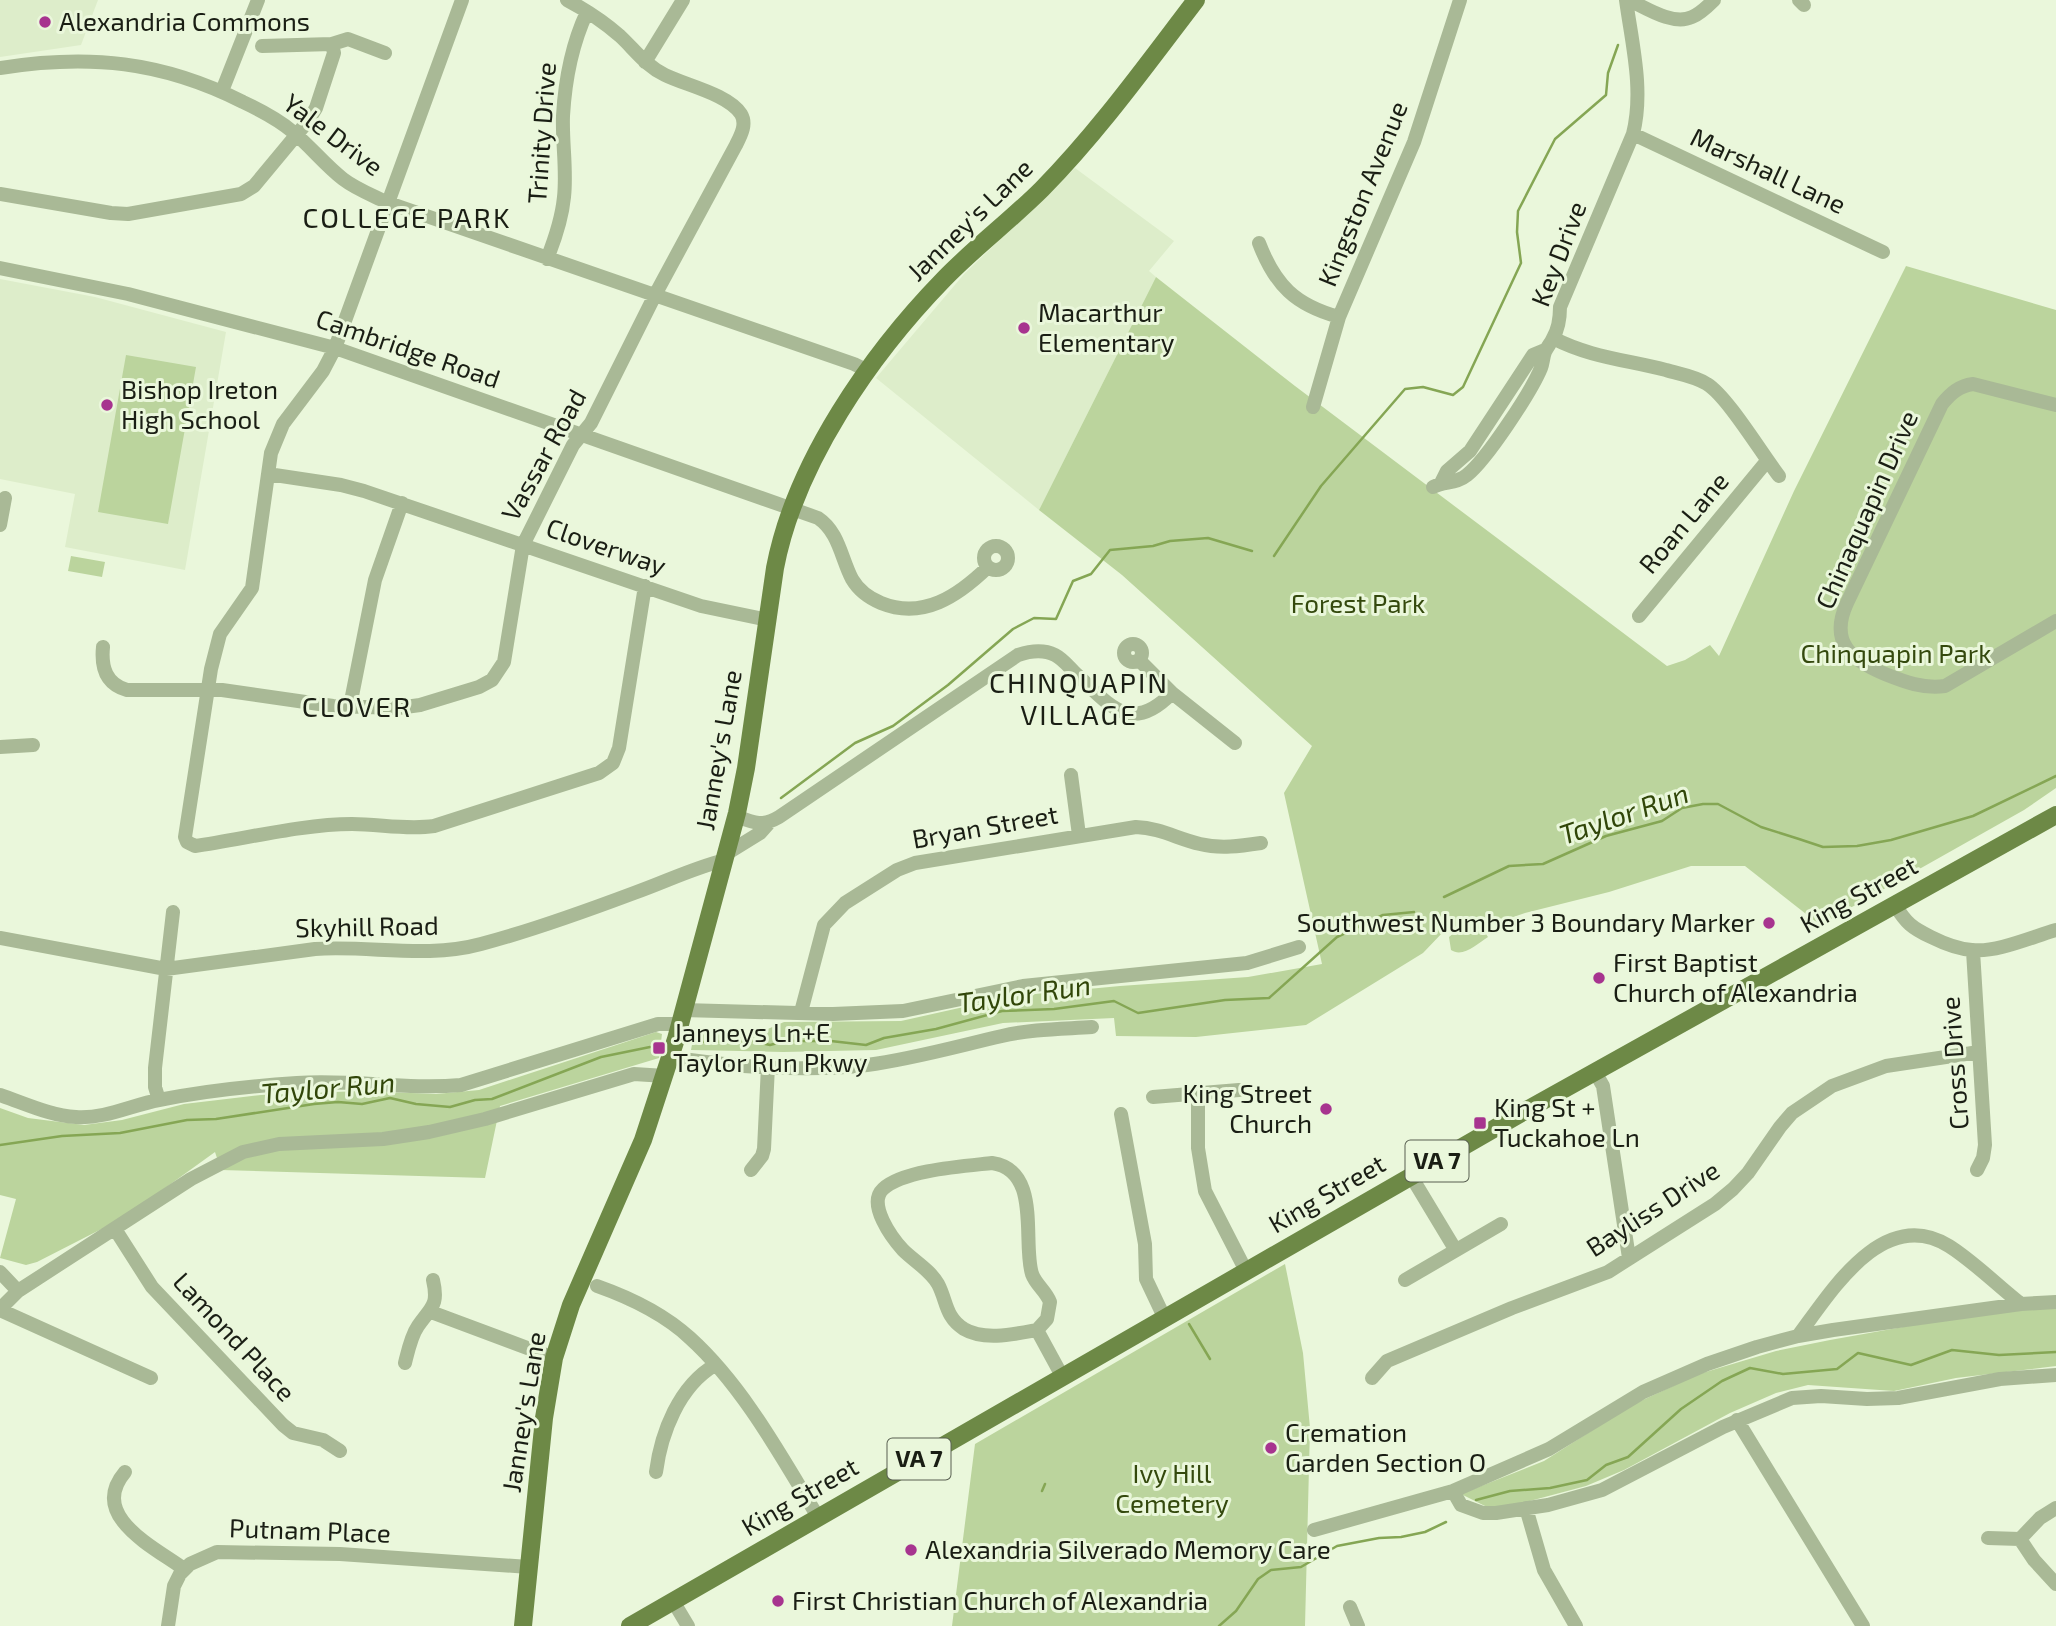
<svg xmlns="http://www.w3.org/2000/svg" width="2056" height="1626" viewBox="0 0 2056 1626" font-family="'Exo 2',sans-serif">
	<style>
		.built { fill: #ddedca }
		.green { fill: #bbd49d }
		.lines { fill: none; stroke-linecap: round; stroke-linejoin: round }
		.stream { stroke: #85a654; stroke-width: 2.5 }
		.minor { stroke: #a9b996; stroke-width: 14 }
		.major { stroke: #6d8946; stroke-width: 18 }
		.poi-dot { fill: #a7348f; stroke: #eaf7db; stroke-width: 2.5 }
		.labels { text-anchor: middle; stroke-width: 6; stroke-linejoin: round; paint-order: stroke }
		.shield { fill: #eaf7db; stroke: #585f50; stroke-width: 2 }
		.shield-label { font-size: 24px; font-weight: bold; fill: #1a1e14 }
		.poi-label { font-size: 26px; fill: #1a1e14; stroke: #eaf7db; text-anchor: start }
		.street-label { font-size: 26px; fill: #1a1e14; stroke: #eaf7db }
		.park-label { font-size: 26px; fill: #34490d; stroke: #eaf7db }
		.neighbourhood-label { font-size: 28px; letter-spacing: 2px; fill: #1a1e14; stroke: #eaf7db }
		.water-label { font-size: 28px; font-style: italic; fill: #314609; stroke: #eaf7db }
	</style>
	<rect width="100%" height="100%" fill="#eaf7db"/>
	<path class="built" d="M0 0H98L81 45 0 57Z
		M1075 168 1174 241 1149 271 1156 277 1039 510 876 378 965 273Z
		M0 279 95 297 226 332 185 570 65 547 75 494 0 479Z"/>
	<path class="green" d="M1906 266 2056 310V788L2024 810 1820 925 1745 866H1691L1609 892 1525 913 1470 932 1445 930 1423 953 1306 1025 1196 1037 1116 1036 1114 1018 1003 1023 876 1050 783 1052 691 1050 694 1034H745L763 1031 784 1022 901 1021 1013 996 1120 986 1248 977 1322 964 1284 793 1312 746 1122 575 1039 510 1156 277 1295 386 1667 666 1685 660 1710 645 1719 656 1794 491Z
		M126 355 196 367 168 524 98 512Z
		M71 556 105 562 102 577 68 571Z
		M1483 929 1488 937C1477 944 1463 958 1451 950L1449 937 1455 932 1472 934Z
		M656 1032 662 1034 659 1058 500 1106 485 1178 221 1170 215 1152 125 1217 37 1262 26 1265 0 1258 16 1199 0 1195V1108L28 1118 84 1125 122 1120 184 1104 261 1095 360 1091 436 1094 479 1090Z
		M1285 1264 1303 1353 1310 1428 1305 1626H952L975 1444Z
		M2056 1307V1366L1956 1378 1894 1391 1808 1385 1776 1393 1730 1413 1624 1470 1586 1486 1526 1502 1489 1508 1461 1494 1544 1461 1632 1405 1699 1374 1776 1351 1830 1340 2009 1308Z"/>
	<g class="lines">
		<path class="stream" d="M1274 556 1321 486 1405 389 1423 387 1453 395 1463 387 1521 263 1517 232 1518 211 1555 139 1606 95 1608 73 1618 45
			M781 798 855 743 893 726 948 685 1013 629 1034 618 1056 619 1073 581 1091 574 1110 550 1153 546 1170 541 1208 538 1252 551
			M1444 897 1509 866 1543 864 1606 836 1662 821 1682 808 1703 804H1718L1761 827 1799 839 1823 847 1857 846 1891 840 1973 816 2056 776
			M695 1042 753 1041 770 1045 785 1041H831L866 1045 884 1038 936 1029 1002 1011 1054 1009 1114 1001 1138 1013 1225 1000 1269 998 1337 937 1383 915 1414 912
			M0 1145 62 1136 120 1133 187 1120 216 1119 314 1104 338 1102 362 1104 390 1098 416 1104 450 1107 475 1100 492 1099 601 1057 650 1047
			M1189 1324 1210 1359
			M1042 1491 1045 1484
			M1476 1500 1510 1491 1550 1488 1587 1480 1606 1465 1628 1457 1681 1409 1722 1381 1750 1368 1783 1374 1837 1369 1858 1353 1911 1365 1952 1350 1999 1355 2056 1352
			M1219 1626 1236 1611 1258 1579 1271 1570 1301 1567 1337 1546 1379 1538 1401 1537 1425 1532 1446 1522"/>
		<path class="minor" d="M462 0 335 348 323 371 283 424 271 453 252 588 220 634 211 669 185 837 187 842 195 846C244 839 303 824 352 824 380 824 406 830 434 826L599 773 613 763 619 748 645 586
			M1629 0C1646 8 1673 26 1692 17 1700 14 1708 6 1714 0
			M1799 0 1804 5
			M262 46 332 44 348 39 385 53
			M645 62 683 0
			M0 68C89 54 162 61 243 102 260 110 279 120 293 132 311 147 325 165 343 179 356 189 372 195 386 202L854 364 868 371
			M222 91 258 0
			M1633 134 1883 252
			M0 194 111 213 128 214 241 194 254 186 308 121 316 108 334 53 332 44
			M1259 243C1275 285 1295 305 1339 317
			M547 259C555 239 562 218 564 197 567 170 562 143 563 116 565 81 572 44 587 12
			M0 268 128 294 335 348 818 518C839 532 841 558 852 579 859 591 869 598 881 603 923 620 958 596 988 567
			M1553 338C1589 357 1627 360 1666 370 1679 374 1695 376 1707 384 1727 396 1762 454 1779 476
			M2056 405 1973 384C1959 386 1951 393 1942 404L1847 603C1829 642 1851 660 1885 674 1905 682 1923 689 1945 686L2056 621
			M1313 407 1339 317 1414 142 1460 0
			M268 474 341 485 364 491 701 606 768 620
			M1441 483 1447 471 1470 451 1533 355 1545 350
			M1433 487C1445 481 1456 484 1467 475 1487 459 1531 392 1541 368 1543 363 1543 357 1545 352 1547 347 1551 343 1553 338 1559 328 1560 318 1560 307L1633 134C1644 90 1632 44 1626 0
			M0 525 5 498
			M984 558a12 12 0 1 1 24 0a12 12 0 1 1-24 0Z
			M1639 616 1767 461
			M1124 653a9 9 0 1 1 18 0a9 9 0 1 1-18 0Z
			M103 647C101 667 106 684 127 690H222L333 706 398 708 420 705 479 687 492 680 504 662 523 545 573 445 591 423 655 295 736 145C741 135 747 124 741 114 728 94 685 85 665 75 646 66 635 50 620 36 604 22 586 10 567 0
			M1139 660 1172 693 1235 743
			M350 706 375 580 402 503
			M0 747 33 745
			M1071 775 1079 835
			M736 816C754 823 762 827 779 817L1018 655C1030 651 1043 649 1055 655 1063 659 1069 667 1075 673 1109 704 1130 736 1172 693
			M726 854 760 833 768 824
			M1895 905C1906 923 1912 928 1931 937 1943 943 1957 949 1972 950 1996 953 2032 937 2056 930
			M0 938 166 969 315 949C370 945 426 959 481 944 531 931 586 911 634 893 665 882 693 868 725 860
			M1973 951 1985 1145 1983 1158 1977 1170
			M683 1010 833 1014 903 1011 1023 986 1247 963 1299 947
			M801 1012 824 925 845 903 897 870 915 863 1136 827C1160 828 1178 839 1200 844 1220 849 1241 846 1261 843
			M670 1057C730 1067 807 1072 867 1065 913 1059 958 1046 1002 1036 1031 1029 1062 1029 1092 1027
			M1595 1072 1603 1086 1629 1258
			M1198 1094V1148L1205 1191 1246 1271
			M0 1095C24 1103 51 1116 76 1117 105 1119 132 1105 159 1100 204 1091 251 1086 297 1083 352 1079 406 1090 461 1085L658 1024H679
			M1153 1097 1239 1090
			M159 1100 155 1087V1068L173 912
			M1121 1114 1145 1244 1146 1279 1164 1317
			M992 1163C1042 1170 1022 1242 1032 1274 1036 1285 1046 1291 1050 1302L1047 1319 1037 1330C1015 1334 984 1341 964 1329 945 1317 947 1301 938 1284 930 1270 914 1261 903 1250 892 1238 867 1204 883 1189 903 1170 965 1166 992 1163Z
			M751 1170 762 1156 764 1149 768 1066
			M1411 1176 1455 1249
			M115 1229 152 1287 283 1425 293 1433 323 1440 340 1451
			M0 1272 18 1291
			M1405 1280 1501 1224
			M597 1286C631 1298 663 1313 690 1338 743 1386 781 1456 818 1517
			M0 1309 18 1291 191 1179 243 1152 279 1144 383 1139 429 1132 485 1119 634 1074 665 1076
			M0 1310 151 1378
			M431 1312 554 1358
			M1037 1330 1062 1376
			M1798 1336C1831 1292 1883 1205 1949 1246 1973 1261 1998 1286 2021 1304
			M405 1363C408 1351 411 1336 418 1326 431 1307 439 1306 433 1280
			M1372 1378 1387 1361 1512 1308 1608 1272 1715 1204 1733 1189 1748 1173 1780 1127 1792 1113 1832 1086 1886 1066 1979 1052
			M1737 1420 1863 1626
			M125 1472C88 1516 154 1547 184 1569
			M656 1472C661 1433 679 1386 715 1365
			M1453 1491 1461 1505 1483 1513H1496L1548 1505 1602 1490 1723 1427 1792 1398 1821 1396 1867 1399 1898 1398 2000 1379 2056 1375
			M1526 1508 1544 1570 1576 1626
			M1314 1530 1453 1491 1549 1449 1643 1392 1707 1364 1757 1347 1798 1336 1833 1330 2021 1304 2056 1302
			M1988 1538 2020 1539 2034 1560 2056 1584
			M2020 1539 2040 1518 2056 1508
			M673 1601 688 1626
			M1350 1607 1358 1626
			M168 1626 174 1586 180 1574 190 1564 217 1552 340 1554 529 1567"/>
		<path class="major" d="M523 1626 544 1418 554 1358 571 1305 643 1140 676 1039 737 813 746 768 775 568C795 463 871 354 944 279 975 247 1011 220 1042 189 1099 131 1147 64 1196 0
			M630 1626 1523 1112 2056 815"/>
	</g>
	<g class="poi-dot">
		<circle cx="45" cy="22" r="7"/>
		<circle cx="1024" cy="328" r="7"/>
		<circle cx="107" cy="405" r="7"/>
		<circle cx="1769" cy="923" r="7"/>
		<circle cx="1599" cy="978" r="7"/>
		<rect x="652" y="1041" width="14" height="14" rx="3.5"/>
		<circle cx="1326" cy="1109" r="7"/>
		<rect x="1473" y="1116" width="14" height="14" rx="3.5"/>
		<circle cx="1271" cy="1448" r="7"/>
		<circle cx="911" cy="1550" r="7"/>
		<circle cx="778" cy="1601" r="7"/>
	</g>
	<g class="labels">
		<g class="shield">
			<rect x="1405.5" y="1140.5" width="63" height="41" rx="5"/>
			<rect x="887.5" y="1438.5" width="63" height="41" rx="5"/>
		</g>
		<g class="shield-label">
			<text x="1437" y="1169">VA 7</text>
			<text x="919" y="1467">VA 7</text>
		</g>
		<g class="poi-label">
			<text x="59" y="31">Alexandria Commons</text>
			<text x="1038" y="322">Macarthur<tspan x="1038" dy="30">Elementary</tspan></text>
			<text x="121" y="399">Bishop Ireton<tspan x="121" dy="30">High School</tspan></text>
			<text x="1755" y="932" text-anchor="end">Southwest Number 3 Boundary Marker</text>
			<text x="1613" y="972">First Baptist<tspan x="1613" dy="30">Church of Alexandria</tspan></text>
			<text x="673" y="1042">Janneys Ln+E<tspan x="673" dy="30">Taylor Run Pkwy</tspan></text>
			<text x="1312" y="1103" text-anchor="end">King Street<tspan x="1312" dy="30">Church</tspan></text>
			<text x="1494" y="1117">King St +<tspan x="1494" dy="30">Tuckahoe Ln</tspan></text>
			<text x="1285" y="1442">Cremation<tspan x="1285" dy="30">Garden Section O</tspan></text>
			<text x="925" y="1559">Alexandria Silverado Memory Care</text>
			<text x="792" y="1610">First Christian Church of Alexandria</text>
		</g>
		<g class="street-label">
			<text transform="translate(542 133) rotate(-86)" y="9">Trinity Drive</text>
			<text transform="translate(333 135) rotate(37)" y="9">Yale Drive</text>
			<text transform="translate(1768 171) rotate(25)" y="9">Marshall Lane</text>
			<text transform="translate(1363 194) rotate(-68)" y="9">Kingston Avenue</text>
			<text transform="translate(970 220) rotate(-44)" y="9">Janney's Lane</text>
			<text transform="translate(1559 254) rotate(-69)" y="9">Key Drive</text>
			<text transform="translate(408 349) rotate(19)" y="9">Cambridge Road</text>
			<text transform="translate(544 455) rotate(-61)" y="9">Vassar Road</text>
			<text transform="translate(1867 510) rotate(-66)" y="9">Chinaquapin Drive</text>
			<text transform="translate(1684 523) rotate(-50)" y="9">Roan Lane</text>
			<text transform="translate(606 547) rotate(19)" y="9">Cloverway</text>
			<text transform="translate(719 750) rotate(-80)" y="9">Janney's Lane</text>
			<text transform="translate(985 827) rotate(-10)" y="9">Bryan Street</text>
			<text transform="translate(1859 895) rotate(-29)" y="9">King Street</text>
			<text transform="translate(367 927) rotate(-1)" y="9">Skyhill Road</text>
			<text transform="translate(1955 1063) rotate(-94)" y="9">Cross Drive</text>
			<text transform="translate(1327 1194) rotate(-30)" y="9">King Street</text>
			<text transform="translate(1653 1209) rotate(-33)" y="9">Bayliss Drive</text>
			<text transform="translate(234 1337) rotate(47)" y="9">Lamond Place</text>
			<text transform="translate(524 1412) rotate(-81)" y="9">Janney's Lane</text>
			<text transform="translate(800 1497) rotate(-30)" y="9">King Street</text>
			<text transform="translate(310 1531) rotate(2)" y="9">Putnam Place</text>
		</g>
		<g class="park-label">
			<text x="1358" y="613">Forest Park</text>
			<text x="1896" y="663">Chinquapin Park</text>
			<text x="1172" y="1483">Ivy Hill<tspan x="1172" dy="30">Cemetery</tspan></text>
		</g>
		<g class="neighbourhood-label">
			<text x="407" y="228">COLLEGE PARK</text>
			<text x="1079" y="693">CHINQUAPIN<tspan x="1079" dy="32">VILLAGE</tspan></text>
			<text x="357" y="717">CLOVER</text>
		</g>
		<g class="water-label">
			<text transform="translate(1624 814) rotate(-19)" y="10">Taylor Run</text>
			<text transform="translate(1024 994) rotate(-8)" y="10">Taylor Run</text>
			<text transform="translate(328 1088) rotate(-5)" y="10">Taylor Run</text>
		</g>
	</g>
</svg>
